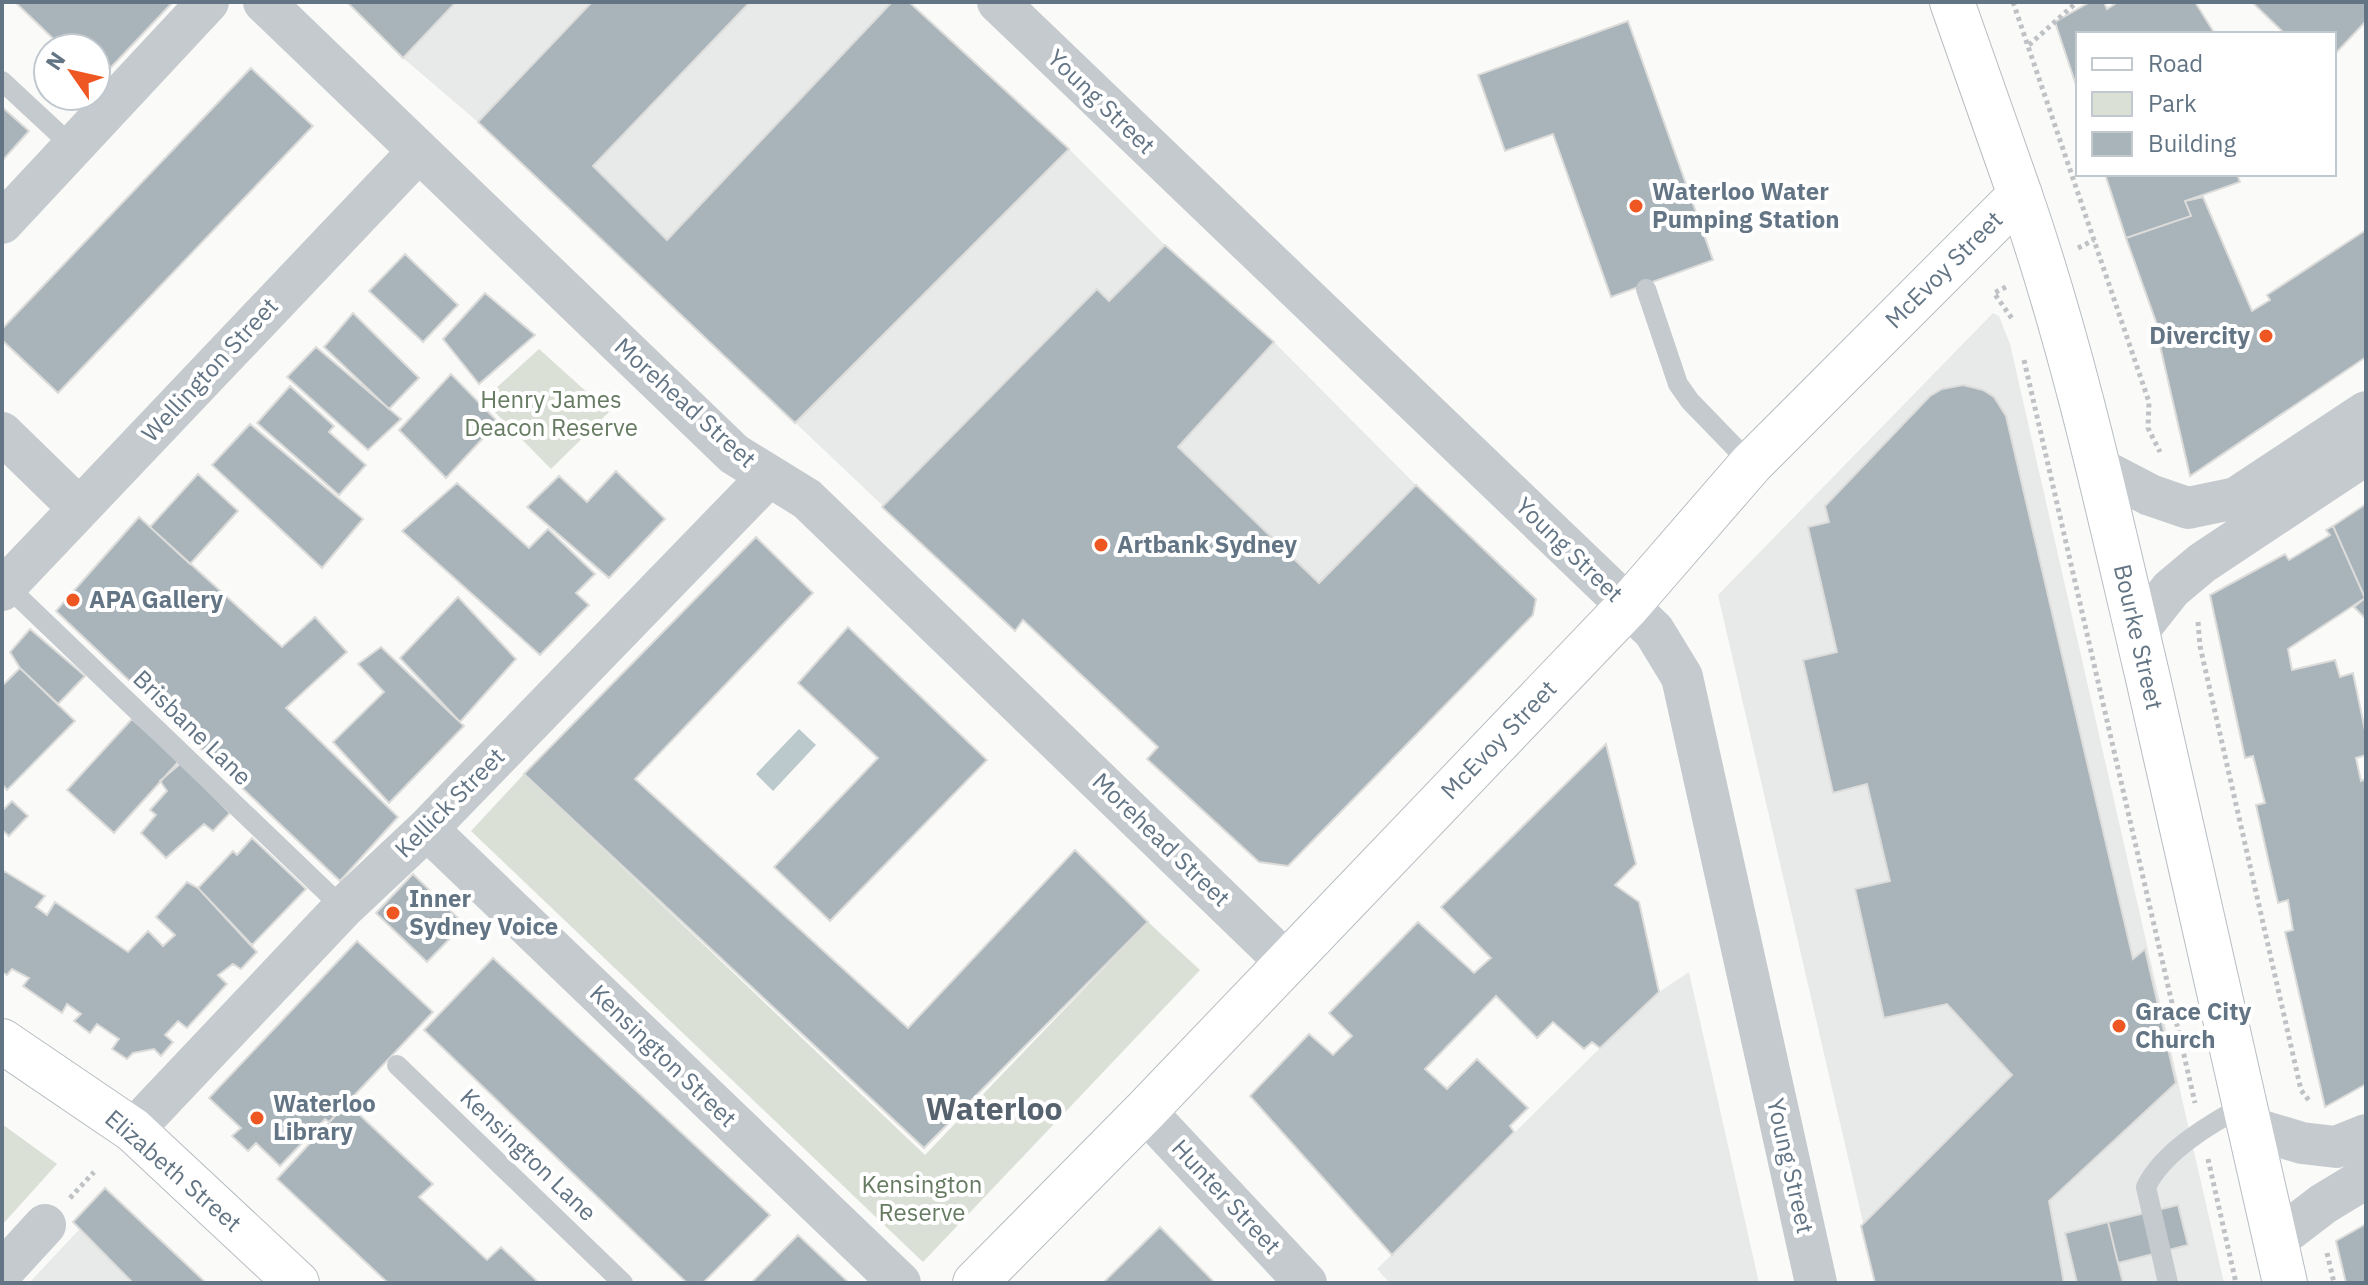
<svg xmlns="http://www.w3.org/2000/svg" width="2368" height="1285" viewBox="0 0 2368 1285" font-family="'IBM Plex Sans',sans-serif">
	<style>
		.built { fill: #e8e9e9 }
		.green { fill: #dae0d6 }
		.water { fill: #bbc8cc }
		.building { fill: #a9b3ba; stroke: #dcdcda; stroke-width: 2 }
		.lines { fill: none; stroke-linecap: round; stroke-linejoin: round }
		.secondary-casing { stroke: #b7bdc3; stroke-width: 46 }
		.primary-casing { stroke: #b8bdc2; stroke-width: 46 }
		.path { stroke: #bfc2c5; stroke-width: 5; stroke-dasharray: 4 4; stroke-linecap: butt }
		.lane { stroke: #c5cace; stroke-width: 20 }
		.street { stroke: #c5cace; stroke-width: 42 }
		.secondary { stroke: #fff; stroke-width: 44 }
		.primary { stroke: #fff; stroke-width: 44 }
		.poi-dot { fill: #ef5722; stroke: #fff; stroke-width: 3 }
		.labels { text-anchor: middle; stroke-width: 8; stroke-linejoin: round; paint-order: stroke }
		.street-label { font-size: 24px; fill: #637585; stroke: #fff }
		.poi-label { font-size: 24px; font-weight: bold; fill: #637585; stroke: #fff; text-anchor: start }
		.park-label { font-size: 24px; fill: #667b62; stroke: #fff }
		.district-label { font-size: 32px; font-weight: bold; fill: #56636f; stroke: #fff }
	</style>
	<rect width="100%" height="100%" fill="#fafaf8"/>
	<path class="built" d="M347 2H909L1069 149 1165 245 1274 342 1416 485 1536 599 1533 615 1288 866 1259 862 1147 759 1157 747 1023 620 1015 631 478 122 403 58Z
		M1993 313 1999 316 2010 344 2224 1283H1877L1718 595Z
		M1689 972 1759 1283H1390L1377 1269 1600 1048 1659 992Z
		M89 1219 157 1283H29Z"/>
	<path class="green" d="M539 349 609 412 551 469 483 400Z
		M524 774 925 1155 1148 922 1200 970 923 1262 471 831Z
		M2 1124 57 1164 2 1225Z"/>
	<path class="water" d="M799 729 816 745 773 791 756 774Z"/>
	<path class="building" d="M15 2H169L171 4 97 82 96 48H63Z
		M347 2H456L403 58Z
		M592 2H750L593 166 667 240 892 2H909L1069 149 795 423 478 122Z
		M2090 2H2104L2107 9 2118 2H2195L2215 34H2078V91L2055 22Z
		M2252 2H2366V21L2334 55V34H2285Z
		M1628 21 1713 260 1611 297 1553 134 1505 151 1478 75Z
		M251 68 313 126 58 393 2 340V329Z
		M2 107 29 131 2 161Z
		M2105 174H2237L2240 182 2185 201 2191 216 2126 238Z
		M2203 197 2252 311 2270 300 2267 295 2366 230V357L2190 476 2158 337 2173 334 2171 327 2159 330 2126 238 2191 216 2185 201Z
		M1165 245 1274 342 1178 447 1319 583 1416 485 1536 599 1533 615 1288 866 1259 862 1147 759 1158 747 1023 620 1015 631 882 507 1097 289 1109 301Z
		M405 254 458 305 423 342 369 291Z
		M485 293 535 335 479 384 443 339Z
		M353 313 419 378 389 409 324 347Z
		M316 347 401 419 368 450 287 377Z
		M451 374 498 422 446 478 399 430Z
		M1963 385 1983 390 1994 397 2006 416 2133 959 2145 949 2176 1083 2049 1201 2064 1283H1875L1861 1226 2012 1075 1947 1004 1884 1018 1855 889 1890 881 1867 784 1833 793 1803 660 1837 652 1808 527 1829 522 1825 506 1930 396 1942 389Z
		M290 386 334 426 329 432 366 465 339 495 257 423Z
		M250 424 363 519 322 568 212 465Z
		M616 471 665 519 609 578 527 507 559 476 587 502Z
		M198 474 238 511 190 564 150 527Z
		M457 483 529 548 548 529 595 574 576 593 589 605 540 655 402 531Z
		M2366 504V619L2354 607 2365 598 2333 526Z
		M139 517 282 647 315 617 347 652 286 708 398 817 340 881 56 611Z
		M2333 526 2365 598 2288 649 2292 670 2335 660 2340 677 2353 673 2366 735V755L2356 758 2361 781 2366 779V1084L2325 1107 2285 932 2293 930 2288 900 2278 903 2256 805 2265 803 2253 756 2245 758 2210 595 2285 554 2289 560 2330 535 2326 530Z
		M756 537 813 593 635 779 908 1028 1075 850 1148 922 924 1148 524 774Z
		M458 597 516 659 460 722 400 658Z
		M848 627 987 760 830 921 774 867 878 758 798 683Z
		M30 629 85 676 58 704 20 668 10 652Z
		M381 647 464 726 389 803 333 742 384 692 358 664Z
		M20 668 75 721 7 790 2 784V686Z
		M132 719 179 761 114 833 67 790Z
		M1606 744 1636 864 1615 885 1639 902 1659 992 1600 1048 1592 1042 1584 1049 1553 1022 1537 1038 1496 996 1425 1069 1447 1089 1477 1059 1528 1108 1510 1126 1514 1132 1392 1255 1250 1096 1309 1034 1333 1055 1352 1036 1329 1013 1418 922 1474 973 1491 958 1441 907Z
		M181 763 230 813 213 831 204 824 166 858 141 833 156 815 150 810 167 791 160 781Z
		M12 801 28 816 9 836 2 830V811Z
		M252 838 306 889 252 945 198 888 233 851 237 855Z
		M4 871 45 896 36 907 47 915 55 902 128 952 148 931 163 946 175 935 156 917 187 882 198 888 257 952 241 969 233 964 218 975 227 984 187 1028 178 1021 165 1035 173 1042 161 1056 154 1049 133 1053 127 1059 112 1049 119 1039 97 1024 90 1033 74 1021 81 1014 67 1004 62 1013 23 986 29 978 12 969 7 975 2 972V874Z
		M413 874 464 924 427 962 376 913Z
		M357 941 433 1012 329 1122 325 1119 280 1166 256 1143 248 1151 232 1136 241 1128 209 1098Z
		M493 958 770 1215 703 1283H687L424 1030Z
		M347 1103 433 1184 419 1197 487 1260 501 1247 539 1283H388L277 1179Z
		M105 1188 204 1281 202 1283H133L73 1222Z
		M2178 1205 2188 1245 2118 1263 2108 1222Z
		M2108 1222 2123 1283H2077L2065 1233Z
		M2366 1224V1283H2346L2336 1241Z
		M1160 1227 1215 1283H1103Z
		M798 1235 849 1283H751Z"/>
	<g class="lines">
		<defs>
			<path id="secondary" d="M2020 195C2074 351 2109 513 2147 674 2194 877 2240 1080 2285 1283
				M2 1041 133 1130 297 1283"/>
			<path id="primary" d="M975 1283 1145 1111 1627 607 1751 464 2020 195 1952 2"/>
		</defs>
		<use href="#secondary" class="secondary-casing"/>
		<use href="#primary" class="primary-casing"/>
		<path class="path" d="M2013 2 2149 402 2148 428 2160 452
			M2029 45 2077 2
			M2078 248 2094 240
			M2006 287 1994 293 2013 320
			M2024 360 2195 1103
			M2198 622 2200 646 2301 1090 2310 1102
			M2208 1159 2236 1283
			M70 1198 94 1172
			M2327 1253 2334 1283"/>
		<path class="lane" d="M2 81 73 147
			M1646 289 1678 384 1690 401 1751 464
			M6 585 343 908
			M397 1065 623 1283
			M2168 1283 2146 1187C2163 1151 2213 1122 2247 1104"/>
		<path class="street" d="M264 2 734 454 807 499 1286 962
			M998 2 1654 631 1682 677 1816 1283
			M2 223 208 2
			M2 433 79 508
			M2100 469 2150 495 2188 508 2236 498 2366 412
			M2 590 419 151
			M2137 632 2171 589 2202 563 2366 454
			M427 829 900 1283
			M1145 1111 1306 1283
			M2252 1128 2302 1143 2336 1147 2366 1135
			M133 1130 343 908 427 829 768 477
			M2276 1240 2323 1204 2366 1178
			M2 1272 45 1225"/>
		<use href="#secondary" class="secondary"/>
		<use href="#primary" class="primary"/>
	</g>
	<g class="poi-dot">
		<circle cx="1636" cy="206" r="8"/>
		<circle cx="2266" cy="336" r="8"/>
		<circle cx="1101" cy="545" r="8"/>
		<circle cx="73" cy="600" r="8"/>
		<circle cx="393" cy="913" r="8"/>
		<circle cx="2119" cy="1026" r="8"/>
		<circle cx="257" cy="1118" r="8"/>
	</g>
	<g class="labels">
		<g class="street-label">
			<text transform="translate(1101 102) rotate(44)" y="8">Young Street</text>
			<text transform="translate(1944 270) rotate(-45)" y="8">McEvoy Street</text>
			<text transform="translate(210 370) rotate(-47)" y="8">Wellington Street</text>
			<text transform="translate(685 403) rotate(42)" y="8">Morehead Street</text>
			<text transform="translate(1569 550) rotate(44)" y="8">Young Street</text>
			<text transform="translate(2138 637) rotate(77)" y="8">Bourke Street</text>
			<text transform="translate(192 728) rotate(44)" y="8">Brisbane Lane</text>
			<text transform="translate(1499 740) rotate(-46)" y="8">McEvoy Street</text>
			<text transform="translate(450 803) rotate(-45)" y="8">Kellick Street</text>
			<text transform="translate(1161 840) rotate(44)" y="8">Morehead Street</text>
			<text transform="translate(663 1056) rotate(44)" y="8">Kensington Street</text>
			<text transform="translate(528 1155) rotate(44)" y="8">Kensington Lane</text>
			<text transform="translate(1790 1166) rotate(77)" y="8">Young Street</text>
			<text transform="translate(173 1171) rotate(41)" y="8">Elizabeth Street</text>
			<text transform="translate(1226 1197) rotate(47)" y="8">Hunter Street</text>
		</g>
		<g class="poi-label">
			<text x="1652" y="200">Waterloo Water<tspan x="1652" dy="28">Pumping Station</tspan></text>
			<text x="2250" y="344" text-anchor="end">Divercity</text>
			<text x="1117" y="553">Artbank Sydney</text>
			<text x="89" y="608">APA Gallery</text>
			<text x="409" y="907">Inner<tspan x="409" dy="28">Sydney Voice</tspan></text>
			<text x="2135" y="1020">Grace City<tspan x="2135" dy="28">Church</tspan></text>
			<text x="273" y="1112">Waterloo<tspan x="273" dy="28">Library</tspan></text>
		</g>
		<g class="park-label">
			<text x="551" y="408">Henry James<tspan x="551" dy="28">Deacon Reserve</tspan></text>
			<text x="922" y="1193">Kensington<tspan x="922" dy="28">Reserve</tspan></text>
		</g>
		<g class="district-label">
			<text x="994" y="1120">Waterloo</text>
		</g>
	</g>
	<rect width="2368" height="1285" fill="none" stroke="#637585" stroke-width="8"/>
	<rect x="2076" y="32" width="260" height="144" fill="#ffffff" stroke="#c1c8ce" stroke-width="2"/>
	<rect x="2092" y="58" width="40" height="12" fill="#ffffff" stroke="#c1c8ce" stroke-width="2"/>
	<text x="2148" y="72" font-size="24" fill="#637585">Road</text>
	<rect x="2092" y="92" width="40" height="24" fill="#dae0d6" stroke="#c1c8ce" stroke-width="2"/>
	<text x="2148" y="112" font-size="24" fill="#637585">Park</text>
	<rect x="2092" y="132" width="40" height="24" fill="#a9b3ba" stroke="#c1c8ce" stroke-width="2"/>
	<text x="2148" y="152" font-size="24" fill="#637585">Building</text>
	<g transform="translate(72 72) rotate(304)"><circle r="38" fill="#ffffff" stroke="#c1c8ce" stroke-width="2"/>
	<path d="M0-6L14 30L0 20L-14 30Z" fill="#ef5722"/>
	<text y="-12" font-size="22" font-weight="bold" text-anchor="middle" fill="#637585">N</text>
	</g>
</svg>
